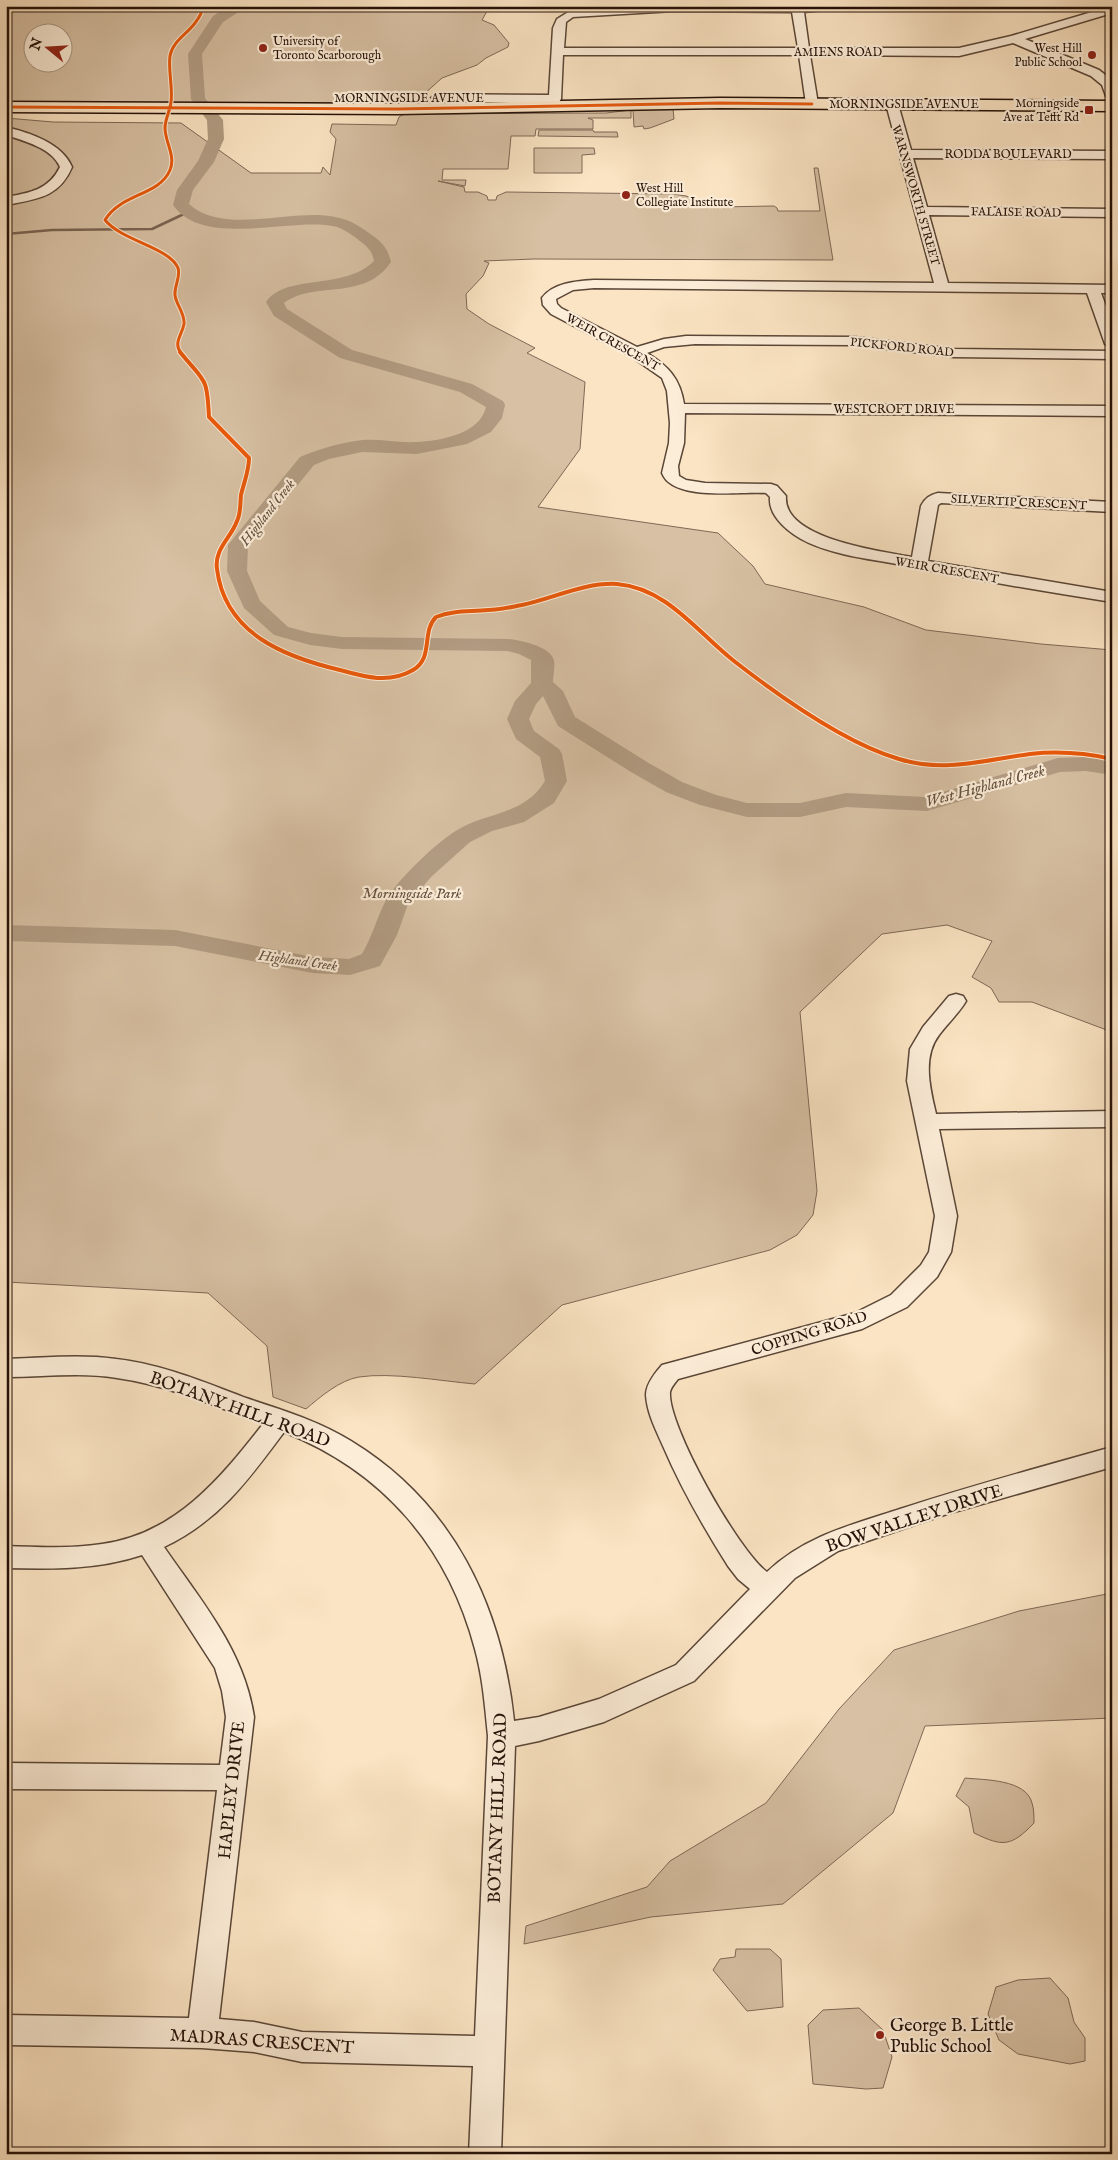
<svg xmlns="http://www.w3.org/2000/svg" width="1118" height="2160" viewBox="0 0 1118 2160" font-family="'IM FELL English',serif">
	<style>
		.green { fill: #d7c0a3; stroke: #7e6856; fill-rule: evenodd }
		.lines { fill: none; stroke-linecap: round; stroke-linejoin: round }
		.stream { stroke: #7a6452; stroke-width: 2.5 }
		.river { fill: #b29c83; fill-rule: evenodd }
		.minor-casing { stroke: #5a4637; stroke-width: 3 }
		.major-casing { stroke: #251108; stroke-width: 3 }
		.minor { fill: #fcedd8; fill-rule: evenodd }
		.major { fill: #fbe4c3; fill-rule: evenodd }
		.cycleway-far1-casing { stroke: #fcedd8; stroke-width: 5 }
		.cycleway-casing { stroke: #fcedd8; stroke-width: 6 }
		.cycleway-far1 { stroke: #e8590c; stroke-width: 3 }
		.cycleway { stroke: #e8590c; stroke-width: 4 }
		.poi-dot { fill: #8f2418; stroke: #fcedd8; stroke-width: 2 }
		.labels { text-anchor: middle; stroke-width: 4.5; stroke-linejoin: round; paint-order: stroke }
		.far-poi-label { font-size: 12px; fill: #251108; stroke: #fcedd8; text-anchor: start }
		.far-street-label { font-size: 12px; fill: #251108; stroke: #fcedd8 }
		.far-water-label { font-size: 14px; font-style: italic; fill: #64503f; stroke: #fcedd8 }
		.park-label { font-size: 15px; font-style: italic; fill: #634e3e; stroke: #fcedd8 }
		.street-label { font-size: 15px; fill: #251108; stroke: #fcedd8 }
		.water-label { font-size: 16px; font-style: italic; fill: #64503f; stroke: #fcedd8 }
		.near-street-label { font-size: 18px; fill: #251108; stroke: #fcedd8 }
		.near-poi-label { font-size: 18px; fill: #251108; stroke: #fcedd8; text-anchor: start }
	</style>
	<rect width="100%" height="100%" fill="#fbe4c3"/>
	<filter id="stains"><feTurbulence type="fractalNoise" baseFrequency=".004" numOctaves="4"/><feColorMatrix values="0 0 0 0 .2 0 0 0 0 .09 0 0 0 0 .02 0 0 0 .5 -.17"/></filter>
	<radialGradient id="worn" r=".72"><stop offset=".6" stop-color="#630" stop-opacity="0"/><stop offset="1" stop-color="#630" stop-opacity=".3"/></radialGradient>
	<path class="green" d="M6 6H490L482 20 494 25 509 43 508 47 486 58 477 65 442 78 424 94 370 104 6 102ZM32 32H62V62H32Z
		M673 109 674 119 650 128 644 129 643 126 634 127 633 110Z
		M631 110V118H588L593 120V129H536L535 136H511L508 169H443L442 180H466L465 186 438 181 464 187 465 192H478L487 196 488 200H496L497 196 506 192 673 194 686 196 718 207 774 206 777 208 778 211H820L814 168H818L833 260 534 259 484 261 489 263 483 276 466 294 467 309 489 324 535 348 527 353 585 382 580 449 538 507 718 533 753 566 765 584 864 607 926 630 1041 644 1112 650V1032L1032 1002H999L991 988 972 977 992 941 947 925 882 934 800 1012 817 1191 813 1215 797 1235 770 1250 562 1305 475 1384C441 1381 391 1372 359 1377 340 1380 320 1397 306 1409L273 1397 267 1346 208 1293 6 1282V118L53 122 181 123 251 173H321L323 167 330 175 336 139 330 132 332 124 396 125 399 117 404 114 606 113Z
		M539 130H593L594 132H617L618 137 538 136Z
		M534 148H594L595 154 582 155V173H534Z
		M1112 1593V1718L925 1726 893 1813 783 1904 651 1917 524 1944 526 1926 647 1887 670 1861 766 1803 839 1709 894 1650 1019 1611Z
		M965 1778C984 1780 1026 1779 1032 1803 1034 1809 1034 1817 1034 1823 1011 1847 1003 1847 974 1833L969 1807 956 1796Z
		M736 1949H770L781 1959 783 2007 747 2011 713 1970 720 1959 735 1957Z
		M1050 1978 1068 1998 1074 2022 1085 2038V2061L1070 2064 1018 2054 999 2040 988 2014 996 1987 1018 1980Z
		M859 2008 883 2030 892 2057 883 2088 866 2089 813 2084 808 2025 823 2010Z"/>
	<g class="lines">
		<path class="stream" d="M6 234 52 230 152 229 186 213"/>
		<path class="river" d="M229 6H248L223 22 202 54 205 98 223 120 224 139 214 162 193 190 189 204C224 236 292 208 335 217 348 219 358 225 369 233 381 241 388 248 391 262 364 302 315 280 284 303L287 309 352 350 472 384 503 401 505 405 502 418 491 432 467 444 417 454 362 452 329 459 314 465 248 546 247 571 260 601 288 627 311 633 342 637 508 639C520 640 548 646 553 658 556 664 553 675 553 682L563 691 575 717 647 762 682 782 716 795 747 803H800L846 793 926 797 1058 758 1086 757 1112 761V775L1086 771 1060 772 927 811 846 807 800 817H747L700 805 666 792 631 772 558 726 543 696 536 704 529 719 534 731 559 749 562 754 567 781 554 803 524 822 492 831 470 842 431 877 408 904 397 935 380 966 350 975 313 973 175 946 6 941V925L175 930 313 957 349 959 362 954C372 937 376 920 385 902 394 883 436 843 454 832 485 811 523 817 545 781L540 757 516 739 507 719 515 701 531 683V660L519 654 508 651 342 649 310 645 274 635 244 608 227 571 228 545 300 457C319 449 342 442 363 440 381 439 399 443 416 442 440 441 480 434 486 407L460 392 340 358 274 316 266 302C286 273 344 291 374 261 372 249 365 245 356 238 349 233 341 227 332 226 288 218 203 248 173 205L177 190 198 161 208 139 207 120 191 99 188 54 213 16Z"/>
		<defs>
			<path id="minor" d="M646 6H839L834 9 804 12 809 48H959L1011 36 1112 6V13L1025 39 1099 70 1112 80V100L1106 96 1102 85 1091 76 1013 43 959 56 810 55 818 104 812 108 806 104 799 55H563L561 99 559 102H437L431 98 437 94 549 95 553 28 557 19 570 11ZM674 11 792 12 798 48H564L566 22 573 17Z
				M892 100 898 104 911 150 1112 151V159L913 158 927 207 1112 209V217L929 215 948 283 1112 285V293H1101L1112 323V348L1105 344 1087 293 594 288 573 290 556 299 557 304 561 308 637 347 664 339 686 336 854 337 953 349 1112 351V359L953 357 854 345 695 344 664 347 647 353C668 366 680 378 684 404L1112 406V416L685 413 684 443 678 466 679 476 686 480 705 483 771 484 777 486 786 496C782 539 881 551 912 557L921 506C925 498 930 495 938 493L1112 502V512L941 503 938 505 928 561 1112 592V602C1041 591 971 579 902 565 871 559 838 556 809 543 792 535 768 518 770 497L766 493C741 491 673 502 662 473L669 443 670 423 667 391 662 378 629 355 551 314 543 305 542 298C553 283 576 281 594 280L934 283 886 104Z
				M6 127C30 133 62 143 72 167 59 198 36 199 6 205V197C29 193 49 190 60 167 52 148 24 141 6 135Z
				M956 994 963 996 966 1001C959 1013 948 1023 939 1035 922 1057 930 1089 936 1114L1112 1111V1127L939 1129 957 1216 951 1252 937 1277 907 1307 862 1329 678 1379C675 1383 671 1387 670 1392 667 1425 739 1552 767 1572 805 1536 851 1525 900 1509 970 1486 1041 1467 1112 1447V1467L947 1514 838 1551 795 1578 694 1681 604 1722 539 1741 515 1746 501 2154H469L473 2066 302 2062 254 2052 202 2048 6 2045V2015L189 2018 217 1790 6 1789V1763L220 1765 226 1717 222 1691 215 1668 142 1555C97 1570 52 1569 6 1568V1546C38 1547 70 1549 102 1544 175 1534 220 1479 263 1424 215 1406 167 1385 117 1378 81 1372 43 1377 6 1377V1359C43 1358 80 1354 116 1359 161 1364 204 1382 246 1398 282 1410 319 1421 351 1441 453 1503 502 1606 514 1721L539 1717 599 1699 676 1665 750 1589 738 1579 728 1566C704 1528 681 1488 663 1446 656 1430 647 1413 646 1395 646 1384 655 1373 662 1365L855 1313 891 1295 921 1265 929 1252 935 1216 907 1081 910 1049 923 1027 949 996ZM284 1432C383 1471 448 1547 475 1649 483 1678 485 1707 488 1736L475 2036 302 2032 254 2022 219 2019 254 1717C244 1650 201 1601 164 1547 219 1521 249 1479 284 1432Z"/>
			<path id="major" d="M720 98 1112 101V111L720 108 397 114 6 112V102L397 104Z"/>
		</defs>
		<use href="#minor" class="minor-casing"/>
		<use href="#major" class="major-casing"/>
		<use href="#minor" class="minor"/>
		<use href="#major" class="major"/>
		<defs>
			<path id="cycleway-far1" d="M6 107 397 109 720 103 812 104
				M181 353C173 343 182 335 184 324 185 313 176 305 175 295 174 286 181 277 178 268 169 247 122 241 105 220 121 193 159 196 170 170 176 156 165 142 165 128 165 119 170 111 171 102 173 87 168 71 170 56 172 42 187 34 195 23 199 18 202 12 204 6"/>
			<path id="cycleway" d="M180 352C205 383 207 375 209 417L249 458C249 471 244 482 241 495 240 504 241 513 237 521 231 538 214 549 217 569 225 634 285 657 340 670 365 677 389 684 413 670 434 658 421 632 436 617 453 610 470 612 488 610 499 610 511 607 522 605 552 599 585 582 617 584 667 588 698 633 734 661 779 696 845 743 899 759 944 773 985 760 1030 754 1057 751 1085 753 1112 759"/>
		</defs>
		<use href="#cycleway-far1" class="cycleway-far1-casing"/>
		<use href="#cycleway" class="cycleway-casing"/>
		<use href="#cycleway-far1" class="cycleway-far1"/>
		<use href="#cycleway" class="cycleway"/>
	</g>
	<g class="poi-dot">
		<circle cx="263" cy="48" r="5"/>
		<circle cx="1092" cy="55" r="5"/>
		<rect x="1084" y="105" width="10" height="10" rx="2.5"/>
		<circle cx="626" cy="195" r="5"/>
		<circle cx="880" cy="2035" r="5"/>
	</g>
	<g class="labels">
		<g class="far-poi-label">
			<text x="273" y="45">University of<tspan x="273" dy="14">Toronto Scarborough</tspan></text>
			<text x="1082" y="52" text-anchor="end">West Hill<tspan x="1082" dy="14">Public School</tspan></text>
			<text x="1079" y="107" text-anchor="end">Morningside<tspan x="1079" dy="14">Ave at Tefft Rd</tspan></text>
			<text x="636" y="192">West Hill<tspan x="636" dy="14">Collegiate Institute</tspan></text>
		</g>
		<g class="far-street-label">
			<text x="838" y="56">AMIENS ROAD</text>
			<text x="409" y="102">MORNINGSIDE AVENUE</text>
			<text x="904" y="108">MORNINGSIDE AVENUE</text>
			<text x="1008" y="158">RODDA BOULEVARD</text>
			<text transform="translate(916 195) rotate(74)" y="4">WARNSWORTH STREET</text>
			<text transform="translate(1016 212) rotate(1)" y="4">FALAISE ROAD</text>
			<text transform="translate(613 342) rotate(29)" y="4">WEIR CRESCENT</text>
			<text transform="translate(902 347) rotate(6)" y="4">PICKFORD ROAD</text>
			<text x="894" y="413">WESTCROFT DRIVE</text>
			<text transform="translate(1019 502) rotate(3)" y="4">SILVERTIP CRESCENT</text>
			<text transform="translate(947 570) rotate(10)" y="4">WEIR CRESCENT</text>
		</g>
		<g class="far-water-label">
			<text transform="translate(267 512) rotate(-52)" y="5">Highland Creek</text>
			<text transform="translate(298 960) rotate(8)" y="5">Highland Creek</text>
		</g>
		<g class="park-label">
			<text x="412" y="898">Morningside Park</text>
		</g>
		<g class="street-label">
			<text transform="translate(809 1333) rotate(-17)" y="5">COPPING ROAD</text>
		</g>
		<g class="water-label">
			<text transform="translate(985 785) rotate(-15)" y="6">West Highland Creek</text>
		</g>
		<g class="near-street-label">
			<text transform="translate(240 1409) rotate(20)" y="6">BOTANY HILL ROAD</text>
			<text transform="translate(914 1518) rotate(-18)" y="6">BOW VALLEY DRIVE</text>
			<text transform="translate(231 1790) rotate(-84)" y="6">HAPLEY DRIVE</text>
			<text transform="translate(497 1808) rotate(-88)" y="6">BOTANY HILL ROAD</text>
			<text transform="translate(262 2041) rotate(4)" y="6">MADRAS CRESCENT</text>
		</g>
		<g class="near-poi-label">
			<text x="890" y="2031">George B. Little<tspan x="890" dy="21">Public School</tspan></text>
		</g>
	</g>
	<rect width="1118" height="2160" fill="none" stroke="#fbe4c3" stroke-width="25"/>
	<rect x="8" y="8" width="1103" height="2145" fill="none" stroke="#251108" stroke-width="2.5"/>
	<rect x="12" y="12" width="1093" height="2135" fill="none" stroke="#251108"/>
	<g transform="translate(48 48) rotate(288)"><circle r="24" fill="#fcedd8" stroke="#a69585"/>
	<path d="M0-4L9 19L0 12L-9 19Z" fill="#8f2418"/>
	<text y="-8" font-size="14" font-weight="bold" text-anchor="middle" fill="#251108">N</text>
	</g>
	<rect width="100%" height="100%" filter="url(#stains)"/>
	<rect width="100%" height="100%" fill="url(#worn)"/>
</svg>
